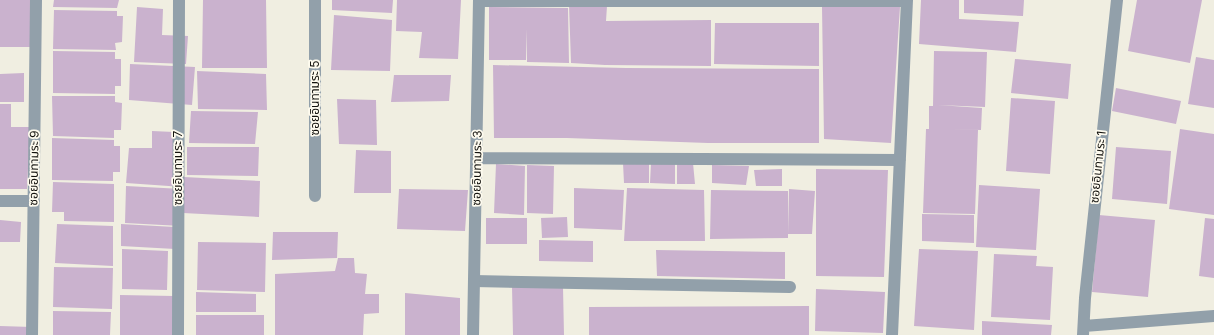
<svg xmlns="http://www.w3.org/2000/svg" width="1214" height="335" viewBox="0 0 1214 335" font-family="Inter,'Noto Sans Thai',sans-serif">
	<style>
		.building { fill: #cab2ce }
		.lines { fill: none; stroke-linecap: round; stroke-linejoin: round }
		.lane { stroke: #92a0aa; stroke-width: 12 }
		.street { stroke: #92a0aa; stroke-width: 12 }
		.labels { text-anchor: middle; stroke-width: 3.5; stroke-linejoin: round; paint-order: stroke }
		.street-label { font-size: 12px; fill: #12110d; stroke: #fefbef }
	</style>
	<rect width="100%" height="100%" fill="#f0eee1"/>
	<path class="building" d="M0 0H33L32 47H0Z
		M54 0H119L117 8 53 7Z
		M203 0H266L267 68H202Z
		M332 0H393L392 13 332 10Z
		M397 0H461L458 59 419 58 422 32 396 31Z
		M921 0H959V19L1019 22 1016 52 919 44Z
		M964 0H1024L1023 16 964 13Z
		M1137 0H1202L1190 63 1128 51Z
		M569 5 607 6 606 21 711 20V66L605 65 571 63Z
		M137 7 163 9 162 35 188 36 186 64 134 62Z
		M489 7 568 8 569 63 527 62V29L526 60H489Z
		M822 7H900L891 143 824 139Z
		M54 10 117 11V16H123L122 42 115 43 116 50 53 49Z
		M334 15 392 20 390 71 331 70Z
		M715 23H819V66L714 64Z
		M53 51 115 52V59H121V86H115V94L53 93Z
		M934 51 987 52 985 107 938 105 982 108 981 130 941 129 978 130 975 214 923 213 926 129H929V106H933Z
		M1196 57 1214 60V108L1188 104Z
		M1015 59 1071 64 1068 99 1011 93Z
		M130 64 195 67 192 105 129 100Z
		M493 65 626 68 819 69V143H708L567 138H494Z
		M197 71 266 74 267 110 198 109Z
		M24 73V102H0V74Z
		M394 75H451L449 101 391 102Z
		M1116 88 1181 101 1176 124 1112 111Z
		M52 96H115V102L122 103 121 130H114V138L53 136Z
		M1011 98 1055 101 1050 174 1006 171Z
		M337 99 376 100 377 145 339 144Z
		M0 104H11V127H30L27 189H0Z
		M191 111 258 112 255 144 189 143Z
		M1180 129 1214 134V215L1169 209Z
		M152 131 174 132 183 187 126 183 129 148H152Z
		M52 138 114 140V146H120V172H113V181L52 180Z
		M187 147H259L258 176 187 175Z
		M1116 147 1171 151 1167 204 1112 199Z
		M356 150 391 151V193H354Z
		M623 163H649V183H624Z
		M651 163H675V184L650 183Z
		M677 163H693L695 184H677Z
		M496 164 525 166 524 215 494 213Z
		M527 165 554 166 553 214 527 213Z
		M712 165 749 166 746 185 712 183Z
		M782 169V186H756L754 170Z
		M816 169 888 170 884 277 816 276Z
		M184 177 260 181 259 217 183 213Z
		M53 182 114 184V222L64 221V212H52Z
		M979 185 1040 189 1036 250 976 247Z
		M126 186 182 189 181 226 125 223Z
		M574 188 624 190 622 230 574 228Z
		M627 188 704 190 705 241H624Z
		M399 189 468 190 465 231 397 229Z
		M789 189 815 191 812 234H788Z
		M711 190 788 191V238L710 239Z
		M922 214 974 215V243L922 241Z
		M1099 215 1155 220 1148 297 1092 292Z
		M567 217 568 237 542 238 541 218Z
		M486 218H527V244H486Z
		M1205 218 1214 219V278L1199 276Z
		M0 220 21 222 20 242H0Z
		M57 224 113 226V266L55 263Z
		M121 224 175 227V249L121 246Z
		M273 232H338L337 258 272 260Z
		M539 240 593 241V262L539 261Z
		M198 242 266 243 265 292 197 290Z
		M122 249 168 251 167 290 122 289Z
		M919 249 978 251 974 330 914 326Z
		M656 250 785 252V279L657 276Z
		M994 254 1037 256 1036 266 1053 267 1050 320 991 317Z
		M338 258H354L355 273 367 274 365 294H379V313L364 314 363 335H275V274L335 271Z
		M54 267 113 268 112 309 53 307Z
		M512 286 563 287 564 335H513Z
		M816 289 885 292 883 333 815 331Z
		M196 292 256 294V312H196Z
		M405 293 460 298V335H405Z
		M120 295 174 296 173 335H120Z
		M809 306V335H589V307Z
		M53 311 111 312 110 335H53Z
		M196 315H264V335H196Z
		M982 321 1052 325 1051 335H982Z
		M0 326 32 327V335H0Z"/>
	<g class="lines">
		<path class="lane" d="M474 281 790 287"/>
		<path class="street" d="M315 0V196
			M479 1H907
			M477 158 900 160
			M0 201H34
			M1084 326 1214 316
			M32 335 36 0
			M178 335 179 0
			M473 335 479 0
			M892 335 907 0
			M1083 335 1085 298 1117 0"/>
	</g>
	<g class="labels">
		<g class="street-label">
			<text transform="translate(315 98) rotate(-90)" y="4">ซอยอินทามระ 5</text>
			<text transform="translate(1098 167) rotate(-84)" y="4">ซอยอินทามระ 1</text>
			<text transform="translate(34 168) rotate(-89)" y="4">ซอยอินทามระ 9</text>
			<text transform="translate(178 168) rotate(-90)" y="4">ซอยอินทามระ 7</text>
			<text transform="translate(477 168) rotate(-89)" y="4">ซอยอินทามระ 3</text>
		</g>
	</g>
</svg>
